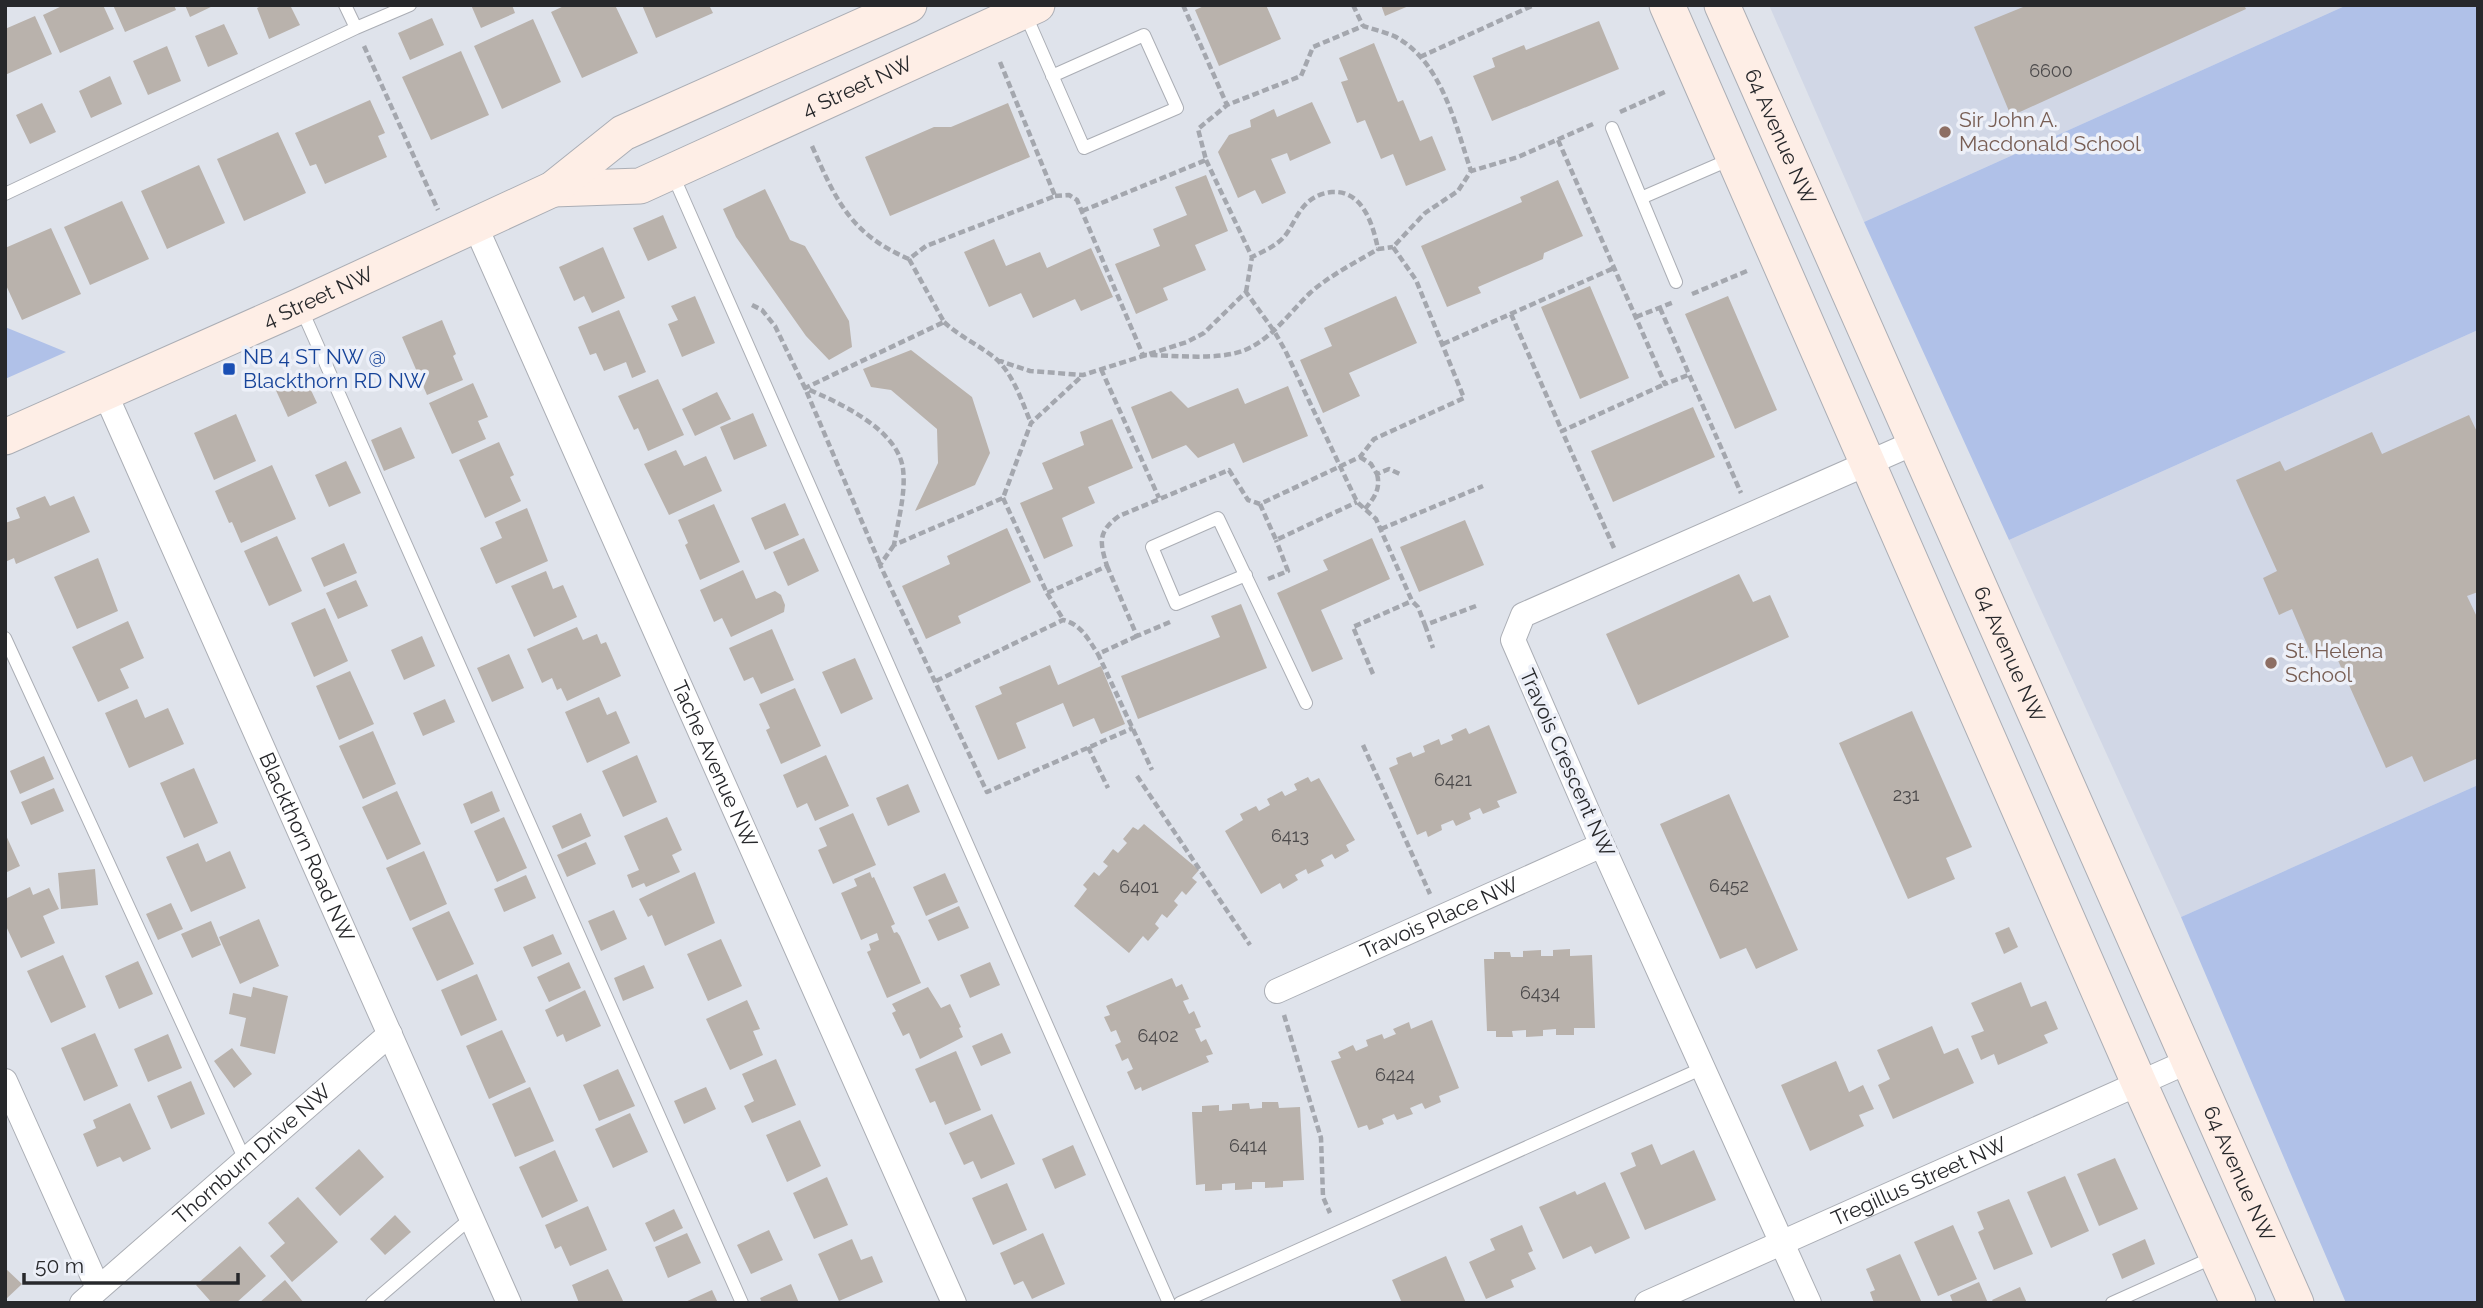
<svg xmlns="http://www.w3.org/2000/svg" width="2483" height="1308" viewBox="0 0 2483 1308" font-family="Raleway,sans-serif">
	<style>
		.built { fill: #d1d7e6 }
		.green { fill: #b0c1e8 }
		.building { fill: #b9b2ac }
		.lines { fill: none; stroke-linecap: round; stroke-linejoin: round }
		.lane-casing { stroke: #abaeb5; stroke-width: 14 }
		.street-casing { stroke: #abaeb5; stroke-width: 26 }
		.secondary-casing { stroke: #abaeb5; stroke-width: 37 }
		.path { stroke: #a4a7ae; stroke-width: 4.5; stroke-dasharray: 7 3.5; stroke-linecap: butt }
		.lane { stroke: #fff; stroke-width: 12 }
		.street { stroke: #fff; stroke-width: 24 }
		.secondary { stroke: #feeee6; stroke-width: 35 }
		.education-dot { fill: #8d6e63; stroke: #edf0f8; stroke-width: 2.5 }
		.transit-dot { fill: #1a4fb4; stroke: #edf0f8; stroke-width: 2.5 }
		.labels { text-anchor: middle; stroke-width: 7; stroke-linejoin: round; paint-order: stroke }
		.number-label { font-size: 18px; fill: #4c4a4b }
		.street-label { font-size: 21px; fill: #27282b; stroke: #edf0f8 }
		.education-label { font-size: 21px; fill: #785e54; stroke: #edf0f8; text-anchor: start }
		.transit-label { font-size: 21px; fill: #164399; stroke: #edf0f8; text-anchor: start }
	</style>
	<rect width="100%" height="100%" fill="#dfe3eb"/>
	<path class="built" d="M1769 5H2347L1864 222Z
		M2478 330V785L2181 917 2009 540Z"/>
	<path class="green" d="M2347 5H2478V330L2009 540 1864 222Z
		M5 327 66 352 5 379Z
		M2478 785V1303H2346L2181 917Z"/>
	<path class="building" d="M64 5H103L114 29 60 53 43 15Z
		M113 5H174L176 10 125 32Z
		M185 5H215L190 17Z
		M263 5H290L300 25 269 39 257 8Z
		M471 5H512L515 13 481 28Z
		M566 5H615L638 53 582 78 551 12Z
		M642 5H709L713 13 656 38Z
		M1206 5H1266L1281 39 1219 66 1195 10Z
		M1381 5H1411L1385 16Z
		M2028 5H2244L2246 9 2011 116 1974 27Z
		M35 16 52 54 5 75V29Z
		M432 18 444 45 410 60 398 33Z
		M533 19 561 82 502 109 474 46Z
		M1599 21 1619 69 1492 121 1473 76 1495 67 1492 58 1524 45 1526 50Z
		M224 24 238 54 208 67 195 36Z
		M1374 43 1398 102 1403 100 1420 141 1432 136 1446 170 1406 186 1393 154 1381 159 1365 120 1357 123 1341 82 1348 80 1339 58Z
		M167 46 181 81 148 95 133 61Z
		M461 51 489 115 431 140 402 77Z
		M110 76 122 104 91 118 79 91Z
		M370 100 385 133 378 136 387 157 325 184 316 164 310 166 295 133Z
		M1312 102 1331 143 1290 161 1287 153 1271 159 1286 193 1262 204 1255 190 1238 198 1218 152 1229 135 1251 127 1250 120 1274 109 1277 117Z
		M42 103 56 132 30 144 16 115Z
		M1008 103 1030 157 890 216 865 157 934 127H951Z
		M278 132 306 193 244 221 217 159Z
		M199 165 225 223 167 249 141 191Z
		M1206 175 1228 231 1195 245 1206 270 1163 288 1168 300 1136 314 1115 264 1160 246 1153 229 1187 215 1175 187Z
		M1558 180 1583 236 1544 253 1543 259 1478 287 1481 293 1447 307 1421 246 1522 202 1520 197Z
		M765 189 790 240 805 246 849 321 852 347 829 360 806 336 736 237 723 209Z
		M122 201 149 259 90 285 64 227Z
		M663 215 677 248 648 261 633 228Z
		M51 228 81 294 22 320 5 283V248Z
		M994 239 1006 266 1040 252 1047 268 1091 248 1113 297 1081 311 1075 299 1033 318 1021 293 989 307 964 252Z
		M603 247 625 298 592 313 584 296 574 301 559 267Z
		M1590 286 1629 378 1580 399 1541 307Z
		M695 296 715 343 682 357 668 324 678 320 671 306Z
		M1396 296 1417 343 1349 373 1360 396 1323 413 1300 360 1332 346 1324 328Z
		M1728 296 1777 410 1735 429 1685 314Z
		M619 310 646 372 632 378 626 362 604 371 596 353 590 355 578 327Z
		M442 320 456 354 453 356 463 380 427 395 402 337Z
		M911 350 972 397 990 453 975 485 915 511 938 463 937 429 891 390 871 387 863 369Z
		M303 373 317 403 288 417 274 386Z
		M658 379 684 435 648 451 638 428 634 430 618 396Z
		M473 383 488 417 478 421 486 439 452 454 429 403Z
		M1288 386 1308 436 1243 463 1234 443 1198 458 1186 445 1152 459 1131 407 1171 391 1188 408 1238 388 1245 404Z
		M717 392 731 419 695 436 682 409Z
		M1693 407 1715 457 1613 502 1591 451Z
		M753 413 767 446 734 460 720 427Z
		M236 414 256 461 214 480 194 433Z
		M2469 415 2478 434V592L2467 596 2478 619V758L2424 782 2412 756 2386 768 2332 647 2312 656 2292 609 2279 615 2263 578 2277 571 2236 480 2280 461 2285 471 2372 432 2382 454Z
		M1112 419 1133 468 1088 487 1095 503 1062 518 1073 546 1044 559 1020 503 1053 489 1042 463 1084 445 1080 432Z
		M401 427 415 458 384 471 371 440Z
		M499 442 514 475 510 477 521 501 485 518 459 460Z
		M676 450 684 466 706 456 722 491 669 515 644 464Z
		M346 461 361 493 329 507 315 475Z
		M272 465 296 519 241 543 232 522 229 523 215 491Z
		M45 496 50 506 74 496 90 532 16 564 14 558 5 562V523L20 518 16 508Z
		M785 503 799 535 765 550 751 518Z
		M714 504 740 562 700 580 685 545 688 543 678 520Z
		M527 508 548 561 496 584 480 548 502 538 495 522Z
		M1465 520 1484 565 1419 592 1400 547Z
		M1007 528 1031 582 958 616 961 623 926 639 902 586 950 564 947 556Z
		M277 536 302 591 269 606 244 551Z
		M804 538 819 571 788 586 773 552Z
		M1372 538 1390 579 1321 610 1343 659 1312 672 1277 593 1328 570 1323 560Z
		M344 543 357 573 324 587 311 558Z
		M98 558 118 611 77 629 54 577Z
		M743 570 756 599 775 591 781 595 785 605 784 612 731 637 722 618 714 622 700 590Z
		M546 571 553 589 563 585 577 617 534 637 511 586Z
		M1739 574 1753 602 1770 595 1789 637 1638 705 1606 634Z
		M356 580 368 606 338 619 326 593Z
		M1241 604 1267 668 1138 719 1121 676 1220 637 1211 616Z
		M325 608 348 661 314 677 291 623Z
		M128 621 144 658 120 669 129 688 98 702 72 647Z
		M577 627 583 640 597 634 601 644 606 642 621 676 567 701 561 688 557 690 552 678 542 683 527 649Z
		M772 629 794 680 761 694 753 677 744 681 729 648Z
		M422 636 435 666 404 680 391 650Z
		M509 654 524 688 492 702 477 668Z
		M855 658 873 699 841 714 822 672Z
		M1050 665 1058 685 1101 666 1125 724 1101 734 1094 718 1073 727 1063 703 1016 723 1026 748 998 760 975 706 1002 694 999 687Z
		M350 671 374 724 339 740 316 686Z
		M795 688 821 746 781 764 766 730 770 728 759 704Z
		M599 697 607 715 616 711 630 743 587 763 565 712Z
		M137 699 145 718 168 708 184 744 129 768 105 713Z
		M445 699 455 722 423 736 413 713Z
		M1912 711 1972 847 1946 858 1955 879 1908 899 1839 743Z
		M1489 725 1517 793 1497 801 1500 807 1483 814 1480 808 1469 813 1471 819 1456 826 1453 820 1441 825 1442 830 1428 837 1426 831 1417 835 1389 768 1398 764 1396 758 1411 752 1413 757 1425 752 1423 746 1439 739 1441 745 1453 740 1451 735 1466 728 1469 734Z
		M373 731 396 784 363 799 339 746Z
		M637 755 657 802 623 817 602 771Z
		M826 755 849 806 815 821 807 803 797 808 783 775Z
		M44 756 54 779 20 794 10 771Z
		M194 768 218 823 184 838 160 783Z
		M1308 777 1311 782 1319 778 1355 840 1346 845 1349 851 1335 859 1332 854 1321 860 1324 866 1308 874 1306 869 1295 875 1298 880 1283 889 1280 883 1261 894 1225 831 1243 820 1240 814 1256 806 1259 811 1270 805 1267 799 1282 791 1285 796 1297 790 1294 784Z
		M908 784 920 812 888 826 876 798Z
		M54 788 64 811 31 825 21 802Z
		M397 791 421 844 387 860 362 807Z
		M492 791 500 811 471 824 463 804Z
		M1729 794 1798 950 1756 969 1746 948 1720 959 1660 824Z
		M581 813 591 836 562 849 552 826Z
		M853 813 876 865 833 884 818 850 827 846 819 828Z
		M504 817 527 868 497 882 474 831Z
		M667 817 682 850 672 855 680 872 646 887 644 883 632 888 627 875 639 870 624 836Z
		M1144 824 1199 870 1192 878 1197 882 1186 895 1182 891 1174 901 1178 905 1167 918 1162 914 1155 924 1159 928 1148 941 1143 936 1129 953 1074 906 1087 889 1083 885 1094 872 1099 876 1108 866 1103 862 1113 849 1118 853 1127 843 1123 839 1133 827 1138 830Z
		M5 833 20 866 5 873Z
		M586 842 596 864 567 877 557 855Z
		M198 843 206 862 230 851 246 888 191 912 166 857Z
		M424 851 447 904 410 921 386 868Z
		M95 869 98 905 61 909 58 873Z
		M695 872 715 923 665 946 652 915 648 917 639 899Z
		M870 872 872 878 874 877 895 924 891 926 894 933 897 932 900 936 921 983 887 998 867 952 871 950 869 944 879 940 877 933 861 940 841 893 857 886 854 879Z
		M945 873 958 902 926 916 913 887Z
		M526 875 536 898 504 912 494 889Z
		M30 887 33 895 49 888 59 909 43 916 55 943 21 958 5 924V899Z
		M171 903 183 929 158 940 146 914Z
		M959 906 969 928 938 941 928 920Z
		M614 910 627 939 601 951 588 921Z
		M449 911 474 964 437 981 412 928Z
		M259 919 279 966 240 984 219 937Z
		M211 921 221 945 192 958 181 934Z
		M2009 927 2018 947 2004 954 1995 933Z
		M553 934 562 954 532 967 523 947Z
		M721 939 742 986 708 1001 687 954Z
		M1570 949V956L1592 955 1595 1028H1574V1035H1556V1029L1543 1030V1036L1526 1037V1030L1512 1031 1513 1037H1496V1031H1487L1484 959H1494V952H1510L1511 957H1523V951L1541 950V956H1553V950Z
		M63 955 86 1007 51 1023 27 971Z
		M138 961 153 994 119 1009 105 976Z
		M569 962 581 988 549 1002 537 977Z
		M990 962 1000 985 970 998 960 975Z
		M644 965 654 988 623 1001 614 978Z
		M477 974 497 1020 461 1036 441 990Z
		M1172 978 1176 987 1182 984 1189 999 1183 1001 1189 1014 1194 1011 1201 1027 1195 1029 1201 1042 1206 1039 1213 1054 1206 1056 1209 1062 1142 1091 1141 1087 1135 1090 1127 1072 1133 1069 1128 1058 1122 1061 1115 1045 1121 1042 1116 1030 1111 1032 1104 1017 1110 1015 1106 1006Z
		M2021 982 2031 1007 2046 1001 2058 1029 2044 1035 2048 1043 1998 1065 1994 1054 1981 1060 1971 1036 1984 1031 1971 1003Z
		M253 987 288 996 275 1054 240 1046 246 1018 229 1014 233 993 251 997Z
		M928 987 941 1008 950 1004 961 1027 959 1028 963 1037 920 1059 909 1033 903 1036 892 1013 896 1011 892 1004Z
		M585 990 601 1026 566 1042 563 1034 557 1037 545 1010Z
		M747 1000 760 1029 753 1031 763 1055 730 1070 706 1019Z
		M1432 1020 1459 1088 1439 1096 1441 1102 1425 1109 1422 1103 1410 1108 1413 1114 1397 1120 1394 1114 1382 1119 1384 1124 1369 1130 1367 1125 1358 1128 1331 1061 1341 1058 1338 1052 1353 1045 1356 1051 1368 1046 1366 1040 1382 1034 1384 1039 1396 1034 1393 1029 1409 1022 1411 1029Z
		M1932 1026 1944 1054 1958 1048 1974 1083 1893 1119 1878 1085 1890 1079 1877 1050Z
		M502 1030 526 1082 489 1099 466 1046Z
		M95 1033 118 1086 84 1101 61 1048Z
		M1002 1033 1011 1053 981 1066 972 1046Z
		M168 1034 182 1068 148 1082 134 1049Z
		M232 1048 252 1074 234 1088 214 1061Z
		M956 1051 981 1110 945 1125 935 1101 930 1103 915 1069Z
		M776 1059 796 1105 752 1123 744 1106 754 1101 742 1074Z
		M1836 1061 1849 1092 1863 1085 1874 1109 1859 1115 1864 1126 1810 1151 1781 1085Z
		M618 1069 635 1106 599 1121 583 1085Z
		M191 1081 205 1114 171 1129 157 1096Z
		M530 1087 554 1141 515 1157 492 1104Z
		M706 1087 716 1109 684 1124 674 1101Z
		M1262 1102H1278L1279 1108 1300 1107 1304 1180 1283 1181V1187L1265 1188V1182H1252V1189L1235 1190V1183L1222 1184V1190L1205 1191V1184L1196 1185 1192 1112H1202V1106L1219 1105V1111L1232 1110V1104L1249 1103 1250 1109 1262 1108Z
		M130 1103 151 1149 123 1162 120 1157 97 1167 83 1134 96 1128 93 1120Z
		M630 1113 648 1152 613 1168 595 1129Z
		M992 1114 1015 1164 981 1179 973 1161 964 1165 949 1133Z
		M800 1120 821 1166 787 1182 766 1135Z
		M1652 1144 1661 1165 1694 1150 1716 1200 1645 1230 1620 1173 1636 1166 1631 1153Z
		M1073 1145 1086 1175 1055 1189 1042 1159Z
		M359 1149 384 1177 340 1216 315 1188Z
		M555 1150 578 1201 542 1218 519 1167Z
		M2115 1158 2138 1209 2099 1226 2077 1174Z
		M2065 1176 2089 1231 2051 1248 2027 1192Z
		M827 1177 848 1225 814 1239 793 1193Z
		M1605 1182 1630 1238 1595 1254 1591 1246 1563 1259 1539 1207 1575 1191 1577 1195Z
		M1007 1183 1027 1230 993 1245 972 1198Z
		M298 1197 338 1242 292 1282 270 1256 285 1243 268 1223Z
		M2009 1199 2033 1254 1994 1270 1978 1232 1984 1229 1977 1212Z
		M588 1206 607 1250 570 1266 561 1246 555 1249 545 1225Z
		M674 1209 683 1228 654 1242 645 1223Z
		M395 1215 411 1232 385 1255 370 1239Z
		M1522 1225 1533 1251 1528 1253 1536 1269 1511 1280 1514 1287 1486 1299 1469 1262 1495 1250 1490 1239Z
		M1953 1225 1977 1279 1938 1296 1914 1242Z
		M769 1230 783 1260 751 1274 737 1245Z
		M687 1233 701 1263 668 1278 655 1247Z
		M1043 1233 1065 1284 1032 1299 1023 1281 1014 1285 1000 1253Z
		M852 1239 861 1260 872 1256 883 1282 839 1301 818 1254Z
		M2145 1239 2155 1264 2122 1279 2112 1254Z
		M240 1246 266 1276 236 1303H212L196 1285Z
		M1900 1254 1922 1303H1874L1870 1292 1875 1290 1866 1269Z
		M1446 1256 1466 1303H1402L1392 1280Z
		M5 1268 22 1284 5 1300Z
		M608 1269 624 1303H579L572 1285Z
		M285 1280 304 1303H259Z
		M1979 1282 1988 1303H1953L1950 1295Z
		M791 1284 799 1303H762L760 1298Z
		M2020 1287 2027 1303H1994L1992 1300Z
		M712 1290 718 1303H683Z"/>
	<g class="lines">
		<defs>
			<path id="lane" d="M345 5 356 28
				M1024 11 1084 148 1177 108 1144 35 1052 76
				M1612 128 1641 198
				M672 173 1169 1303
				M5 194 356 28 410 5
				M1676 282 1641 198 1731 159
				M301 308 742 1303
				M1246 575 1176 604 1152 547 1218 518 1306 703
				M5 638 245 1160
				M372 1303 471 1218
				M1180 1303 1703 1068
				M2112 1303 2214 1257"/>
			<g id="street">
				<path id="s1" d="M475 225 954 1303"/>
				<path id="s2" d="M105 393 509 1303"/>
				<path id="s3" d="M1277 991 1602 845"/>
				<path d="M5 1081 98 1288"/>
				<path id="s4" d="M82 1303 390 1034"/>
				<path id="s5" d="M1647 1303 2189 1061"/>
				<path d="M1809 1303 1602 845 1513 640 1523 615 1916 442"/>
			</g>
			<g id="secondary">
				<path d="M1667 5 2139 1083 2238 1303"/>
				<path id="s6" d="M1722 5 2296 1303"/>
				<path id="s7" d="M553 189 640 186 1037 5"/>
				<path id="s8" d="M5 437 300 306 553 189 623 133 909 5"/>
			</g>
		</defs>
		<use href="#lane" class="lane-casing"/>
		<use href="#street" class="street-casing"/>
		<use href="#secondary" class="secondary-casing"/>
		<path class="path" d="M1183 5 1227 105 1301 76 1313 47 1363 26C1373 29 1384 32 1394 36 1442 61 1455 124 1471 171
			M1353 5 1363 26
			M364 46 438 210
			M1420 57 1534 5
			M1620 112 1667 91
			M1558 140 1665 384 1688 375
			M812 146C836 200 850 234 909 259L926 246 1055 196 1000 62
			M1206 160 1252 257C1264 251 1279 245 1287 233 1294 223 1298 211 1308 202 1315 196 1323 193 1332 192 1363 190 1373 225 1378 249L1393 247
			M1055 196 1069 195 1077 200 1143 355C1173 355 1218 361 1245 350 1273 338 1289 313 1310 293 1330 275 1355 263 1378 249
			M1082 211 1206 160 1198 129 1227 105
			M909 259 944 322 805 388C838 402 898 429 903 469 906 493 898 521 894 545L1003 498 1031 423 1083 375
			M1246 292 1252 257
			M1692 294 1747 271
			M752 305 762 310 775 326 805 388 880 564
			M1660 308 1741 493
			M1511 314 1562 431
			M1636 317 1674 302
			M944 322C960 337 979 345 995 358 1013 373 1022 402 1031 423
			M1443 344 1614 268
			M997 360 1030 371 1083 375 1187 342 1204 333 1246 292 1274 331 1285 350 1357 502 1376 519 1412 601 1418 607 1425 625 1476 606
			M1101 369 1159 498
			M1360 457 1371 464 1377 474 1389 469 1400 474
			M1003 498 1047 593 1107 566C1100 543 1097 532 1119 516L1229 470 1248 500 1260 504 1360 457 1374 439 1464 398 1416 280 1393 247 1425 213 1458 191 1471 171 1518 157 1593 124
			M1260 504 1276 540 1357 502
			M1365 509C1374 498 1381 489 1377 474
			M1381 529 1483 486
			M894 545 880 565 987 792 1133 728
			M1614 548 1562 431 1665 384
			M1107 566 1137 636 1170 622
			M1268 579 1288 571 1276 540
			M1047 593 1063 619
			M1425 625 1433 648
			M1137 636 1098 654 1152 770
			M1373 674 1353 627 1412 601
			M936 681 1063 620C1081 624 1088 639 1098 654
			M1363 745 1430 894
			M1088 747 1108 788
			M1137 776 1250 945
			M1284 1015 1321 1138 1323 1197 1330 1213"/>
		<use href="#lane" class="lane"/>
		<use href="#street" class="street"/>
		<use href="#secondary" class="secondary"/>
	</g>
	<g class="education-dot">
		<circle cx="1945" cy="132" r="7"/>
		<circle cx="2271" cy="663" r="7"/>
	</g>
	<rect class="transit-dot" x="222" y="362" width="14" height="14" rx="3.5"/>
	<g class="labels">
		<g class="number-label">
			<text x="2051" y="77">6600</text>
			<text x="1453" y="786">6421</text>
			<text x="1906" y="801">231</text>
			<text x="1290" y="842">6413</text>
			<text x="1729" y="892">6452</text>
			<text x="1139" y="893">6401</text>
			<text x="1540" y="999">6434</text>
			<text x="1158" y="1042">6402</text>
			<text x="1395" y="1081">6424</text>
			<text x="1248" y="1152">6414</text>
		</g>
		<g class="street-label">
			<text dy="7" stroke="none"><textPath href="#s7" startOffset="326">4 Street NW</textPath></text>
			<text dy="7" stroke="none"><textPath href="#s6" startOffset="144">64 Avenue NW</textPath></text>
			<text dy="7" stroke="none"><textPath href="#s8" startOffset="343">4 Street NW</textPath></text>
			<text dy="7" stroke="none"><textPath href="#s6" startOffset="710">64 Avenue NW</textPath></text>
			<text transform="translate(1567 763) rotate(66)" y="7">Travois Crescent NW</text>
			<text dy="7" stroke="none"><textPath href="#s1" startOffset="590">Tache Avenue NW</textPath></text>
			<text dy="7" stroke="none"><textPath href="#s2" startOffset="497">Blackthorn Road NW</textPath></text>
			<text dy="7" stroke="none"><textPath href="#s3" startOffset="178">Travois Place NW</textPath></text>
			<text dy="7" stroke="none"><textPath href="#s4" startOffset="226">Thornburn Drive NW</textPath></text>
			<text dy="7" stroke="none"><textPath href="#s6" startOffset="1278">64 Avenue NW</textPath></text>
			<text dy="7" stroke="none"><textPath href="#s5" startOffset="298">Tregillus Street NW</textPath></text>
		</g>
		<g class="education-label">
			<text x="1959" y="127">Sir John A.<tspan x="1959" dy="24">Macdonald School</tspan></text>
			<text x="2285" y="658">St. Helena<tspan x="2285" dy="24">School</tspan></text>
		</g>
		<g class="transit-label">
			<text x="243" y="364">NB 4 ST NW @<tspan x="243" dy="24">Blackthorn RD NW</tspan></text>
		</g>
	</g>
	<rect width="2483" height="1308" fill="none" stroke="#27282b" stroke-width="14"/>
	<path d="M24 1273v10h214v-10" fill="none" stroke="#27282b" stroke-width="3.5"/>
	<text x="35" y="1273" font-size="21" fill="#27282b" stroke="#edf0f8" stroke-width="5" paint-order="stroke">50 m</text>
</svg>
